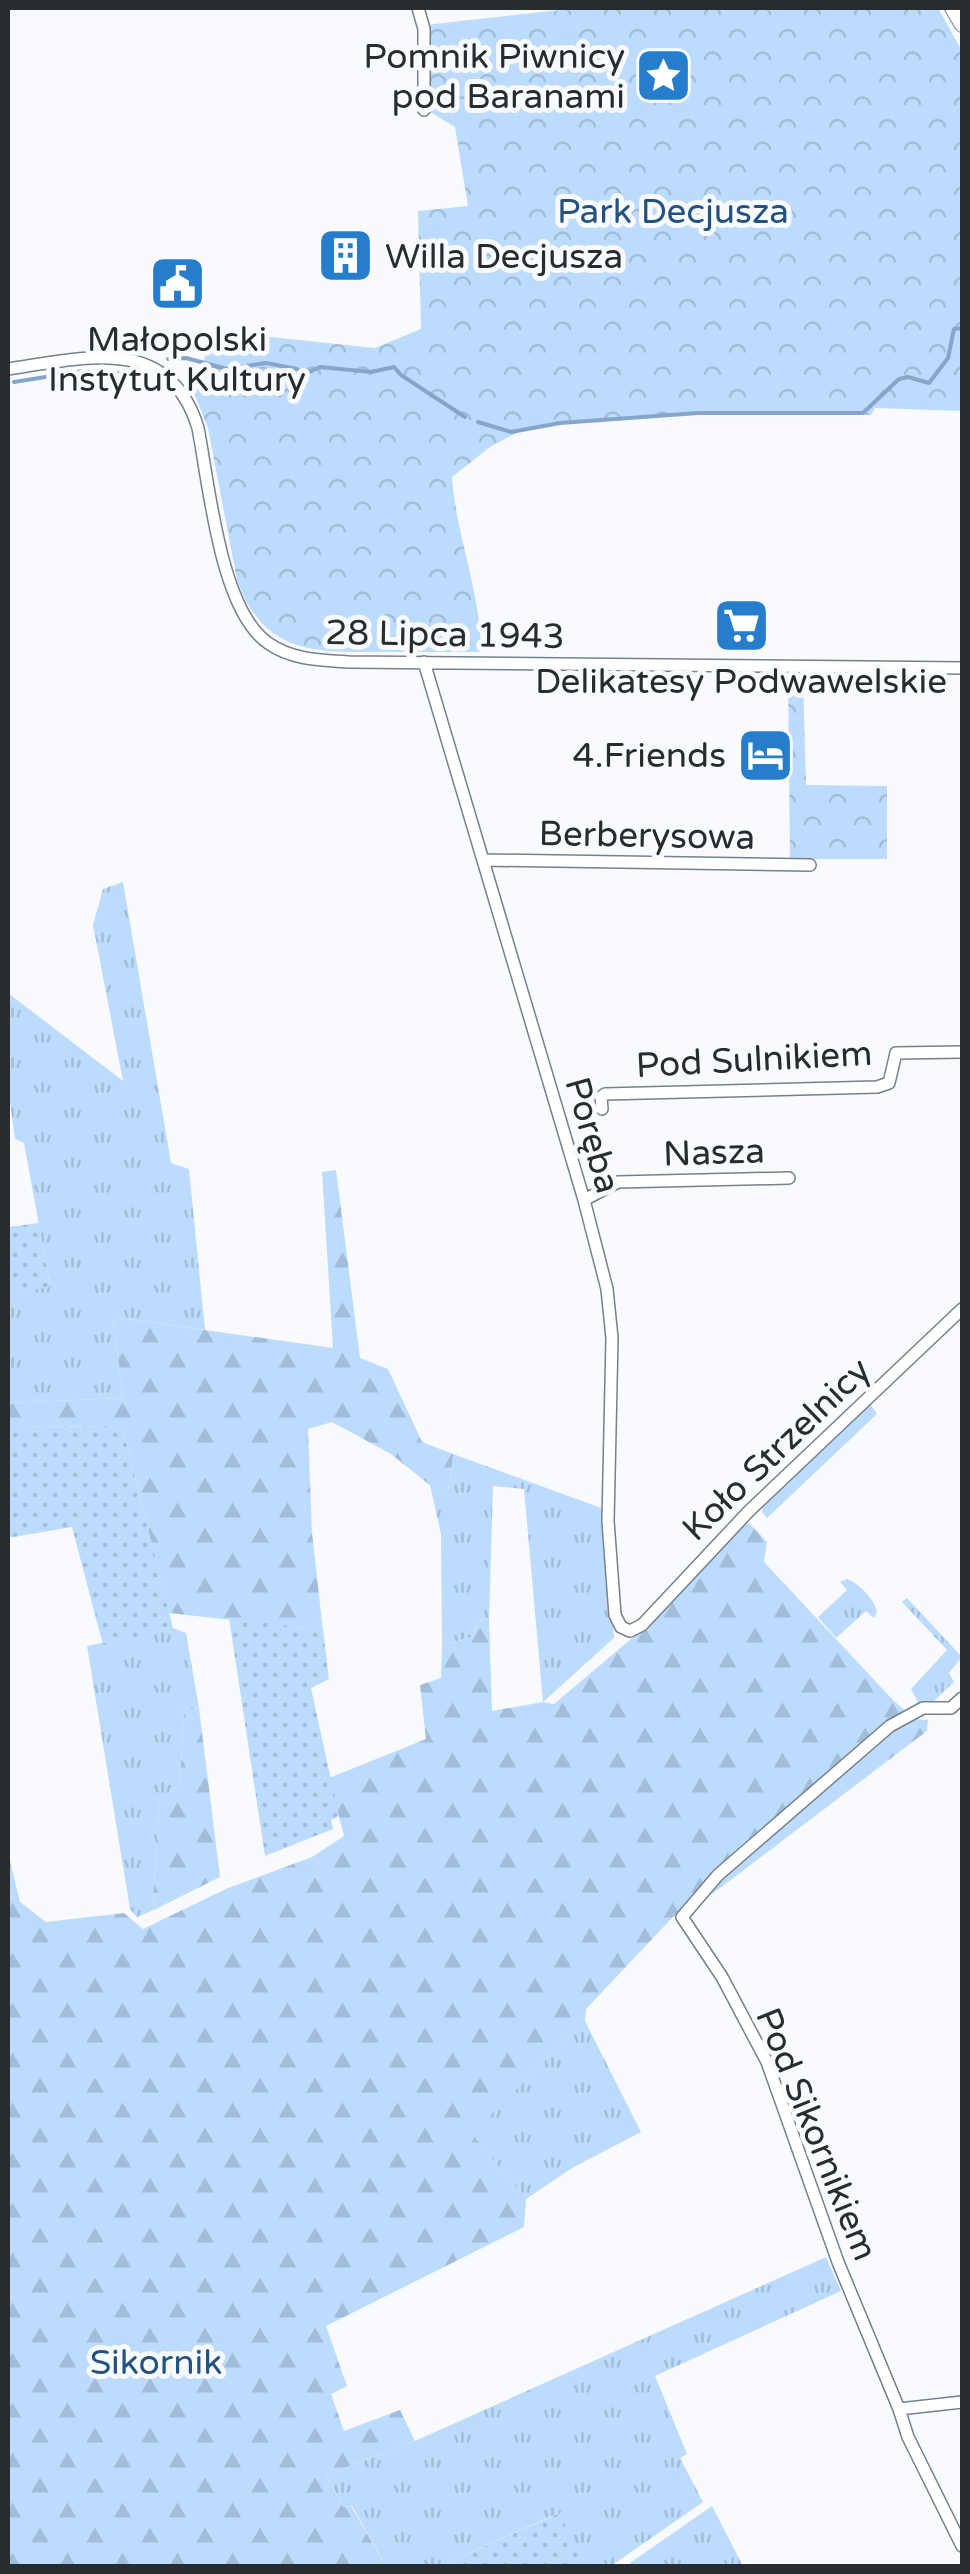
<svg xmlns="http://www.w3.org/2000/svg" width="970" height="2574" viewBox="0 0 970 2574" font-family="'Varela Round',sans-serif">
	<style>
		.grass { fill: url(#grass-tufts) }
		.forest { fill: url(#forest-firs) }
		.park { fill: url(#park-crowns) }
		.garden { fill: url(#garden-dots) }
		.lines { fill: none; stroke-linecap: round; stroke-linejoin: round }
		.stream { stroke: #85a6ca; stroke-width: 4 }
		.minor-casing { stroke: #76818d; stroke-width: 14 }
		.tertiary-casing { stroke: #76818d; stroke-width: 16 }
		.minor { stroke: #fff; stroke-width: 11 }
		.tertiary { stroke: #fff; stroke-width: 14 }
		.labels { text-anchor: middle; stroke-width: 10; stroke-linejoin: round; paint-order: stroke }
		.poi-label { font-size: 35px; fill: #272c31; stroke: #f8fafd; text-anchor: end }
		.park-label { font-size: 35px; fill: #215281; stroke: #f8fafd }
		.street-label { font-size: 35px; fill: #272c31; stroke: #f8fafd }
	</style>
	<defs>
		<pattern id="grass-tufts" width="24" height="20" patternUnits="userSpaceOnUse" patternTransform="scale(2.5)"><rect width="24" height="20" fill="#bddcfd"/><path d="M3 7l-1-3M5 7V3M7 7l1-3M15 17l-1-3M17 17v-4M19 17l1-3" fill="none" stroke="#a2bdd9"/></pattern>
		<pattern id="forest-firs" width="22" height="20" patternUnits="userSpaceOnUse" patternTransform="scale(2.5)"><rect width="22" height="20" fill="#bddcfd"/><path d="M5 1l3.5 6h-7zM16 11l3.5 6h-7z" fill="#a2bdd9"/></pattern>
		<pattern id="park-crowns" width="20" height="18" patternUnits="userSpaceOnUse" patternTransform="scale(2.5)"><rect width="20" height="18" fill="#bddcfd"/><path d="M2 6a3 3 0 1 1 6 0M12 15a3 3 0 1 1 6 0" fill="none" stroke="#a2bdd9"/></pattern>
		<pattern id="garden-dots" width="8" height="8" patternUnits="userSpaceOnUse" patternTransform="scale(2.5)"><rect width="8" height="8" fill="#bddcfd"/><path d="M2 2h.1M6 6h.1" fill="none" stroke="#a2bdd9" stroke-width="1.8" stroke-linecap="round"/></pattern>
	</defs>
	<rect width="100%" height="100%" fill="#f8fafd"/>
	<path class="grass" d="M123 882 171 1163 189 1169 205 1330 113 1317 123 1398 8 1403V1294L50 1286 24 1143 15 1139 8 1088V993L123 1081 93 925 103 889Z
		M453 1454 604 1509 614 1638 543 1702 524 1489 493 1486 489 1620 477 1619 473 1637 442 1645 441 1534 430 1485 449 1491Z
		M847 1579C859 1583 875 1600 877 1612L874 1618 866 1611 836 1638 818 1617 847 1590 840 1582Z
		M907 1598 962 1657 949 1673 954 1682 934 1701 919 1704 911 1689 947 1650 902 1602Z
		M173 1628 186 1633 199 1708 184 1710 180 1783 160 1802 153 1897 156 1909 137 1917 130 1909 87 1646Z
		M585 2021 641 2132 572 2168 526 2199 471 2134Z
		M826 2257 841 2291 655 2376 687 2454 680 2458 703 2502 611 2566H586L558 2513 441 2566H386L352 2506 343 2507 326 2475 415 2441Z
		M712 2506 743 2566H632L630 2563Z"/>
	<path class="forest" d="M336 1170 360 1358 388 1369 422 1442 453 1454 449 1491 431 1486 391 1454 332 1422 308 1429 312 1533 322 1622 302 1628 169 1613 122 1426 8 1427V1403L123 1398 113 1317 333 1348 322 1172Z
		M869 1402 877 1414 767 1518 762 1512 764 1499Z
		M749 1523 767 1542 764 1562 893 1700 915 1719 928 1720 927 1731 703 1901 689 1900 586 2009 585 2021 472 2134 526 2199 524 2227 326 2326 347 2386 331 2394 344 2431 400 2410 415 2441 326 2475 343 2507 351 2506 386 2566H8V1853L20 1902 46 1922 124 1913 143 1929 228 1888 312 1857 344 1836 329 1778 426 1739 420 1685 441 1678 442 1645 473 1637 477 1619 489 1620 492 1711 543 1702 554 1704 637 1634 738 1526Z
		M199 1708 220 1877 156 1909 153 1897 160 1802 180 1783 184 1710Z"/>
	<path class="park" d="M578 8H938L962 51V411L875 408 871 415 718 412 560 422 520 431 490 447 452 477C456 536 481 592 481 652 448 652 414 652 381 652 313 652 264 654 237 580L208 428 194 393 210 341 222 332 375 348 421 329 418 211 468 206 455 127 429 111 426 25Z
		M788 677 803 678 806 785 887 786V859H790Z"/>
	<path class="garden" d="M39 1223 50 1287 8 1294V1227Z
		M122 1426 173 1628 103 1645 72 1527 8 1538V1427Z
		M229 1618 302 1628 322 1622 329 1679 311 1688 339 1816 331 1820 333 1829 265 1856Z
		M559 2513 586 2566H441Z"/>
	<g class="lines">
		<path class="stream" d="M168 359 186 358 227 369 266 363 297 369 305 374 320 367 371 372 394 367 401 375 465 417
			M14 382 83 371 147 375
			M478 422 511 432 560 423 698 413H863L899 379 908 377 929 383 948 358 954 329 962 328"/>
		<defs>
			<path id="minor" d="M418 8 424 29V110
				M8 369C83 358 169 333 198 428 209 484 220 610 268 643 292 660 320 660 349 662L962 668
				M424 662 584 1200 607 1289 612 1338 608 1521 615 1615 621 1627 630 1631 642 1625 749 1511 962 1309
				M484 860 810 865
				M602 1109 601 1097 605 1094 877 1087 889 1083 896 1053 962 1052
				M584 1200 618 1182 789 1178
				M962 1698 951 1708H923L890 1726 718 1875 682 1917 722 1977 767 2062 838 2262 899 2409 908 2437 962 2546
				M899 2409 962 2402"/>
			<path id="tertiary" d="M952 8 962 25"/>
		</defs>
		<use href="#minor" class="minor-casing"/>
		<use href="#tertiary" class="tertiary-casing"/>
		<use href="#minor" class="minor"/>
		<use href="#tertiary" class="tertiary"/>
	</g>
	<defs>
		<symbol id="sight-square" viewBox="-11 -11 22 22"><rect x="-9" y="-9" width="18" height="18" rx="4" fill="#257dcb" stroke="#f8fafd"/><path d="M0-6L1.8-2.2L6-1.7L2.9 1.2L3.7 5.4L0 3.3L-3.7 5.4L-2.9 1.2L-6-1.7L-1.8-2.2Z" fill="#fff"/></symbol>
		<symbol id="building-square" viewBox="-11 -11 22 22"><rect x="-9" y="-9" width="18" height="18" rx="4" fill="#257dcb" stroke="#f8fafd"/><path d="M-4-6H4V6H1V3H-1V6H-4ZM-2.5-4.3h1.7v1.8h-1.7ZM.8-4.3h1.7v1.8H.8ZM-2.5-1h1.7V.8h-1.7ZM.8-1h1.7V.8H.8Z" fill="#fff"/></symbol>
		<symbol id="civic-square" viewBox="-11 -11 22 22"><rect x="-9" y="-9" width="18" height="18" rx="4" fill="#257dcb" stroke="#f8fafd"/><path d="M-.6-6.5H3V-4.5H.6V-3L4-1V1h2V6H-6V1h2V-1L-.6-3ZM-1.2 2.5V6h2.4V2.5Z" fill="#fff"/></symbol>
		<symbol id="supermarket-square" viewBox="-11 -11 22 22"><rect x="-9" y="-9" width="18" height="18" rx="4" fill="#257dcb" stroke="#f8fafd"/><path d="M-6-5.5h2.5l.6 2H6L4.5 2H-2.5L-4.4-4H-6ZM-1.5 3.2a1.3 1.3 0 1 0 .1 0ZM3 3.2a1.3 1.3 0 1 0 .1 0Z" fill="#fff"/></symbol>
		<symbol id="hotel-square" viewBox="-11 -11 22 22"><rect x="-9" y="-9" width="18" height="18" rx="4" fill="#257dcb" stroke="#f8fafd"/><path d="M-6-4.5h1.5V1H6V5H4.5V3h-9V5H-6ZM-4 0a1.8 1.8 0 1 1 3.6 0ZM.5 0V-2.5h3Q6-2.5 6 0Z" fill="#fff"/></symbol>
	</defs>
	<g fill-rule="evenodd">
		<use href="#sight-square" x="632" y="44" width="63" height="63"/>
		<use href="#building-square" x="314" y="224" width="63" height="63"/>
		<use href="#civic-square" x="146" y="252" width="63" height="63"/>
		<use href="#supermarket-square" x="710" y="594" width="63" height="63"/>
		<use href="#hotel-square" x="734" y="724" width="63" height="63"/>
	</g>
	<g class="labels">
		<g class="poi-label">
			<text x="625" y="68">Pomnik Piwnicy<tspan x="625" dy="40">pod Baranami</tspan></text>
			<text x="385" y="268" text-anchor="start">Willa Decjusza</text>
			<text x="177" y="351" text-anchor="middle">Małopolski<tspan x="177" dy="40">Instytut Kultury</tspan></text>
			<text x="741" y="693" text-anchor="middle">Delikatesy Podwawelskie</text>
			<text x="726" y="767">4.Friends</text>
		</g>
		<g class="park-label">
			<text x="673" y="223">Park Decjusza</text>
			<text x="156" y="2374">Sikornik</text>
		</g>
		<g class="street-label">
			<text transform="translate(445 634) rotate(1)" y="12">28 Lipca 1943</text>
			<text transform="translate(647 835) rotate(1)" y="12">Berberysowa</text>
			<text transform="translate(754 1059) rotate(-3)" y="12">Pod Sulnikiem</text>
			<text transform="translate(593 1135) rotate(74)" y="12">Poręba</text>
			<text transform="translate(714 1152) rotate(-2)" y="12">Nasza</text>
			<text transform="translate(776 1449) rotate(-44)" y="12">Koło Strzelnicy</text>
			<text transform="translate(817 2134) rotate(68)" y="12">Pod Sikornikiem</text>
		</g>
	</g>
	<rect width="970" height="2574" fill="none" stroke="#272c31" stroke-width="20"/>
</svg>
